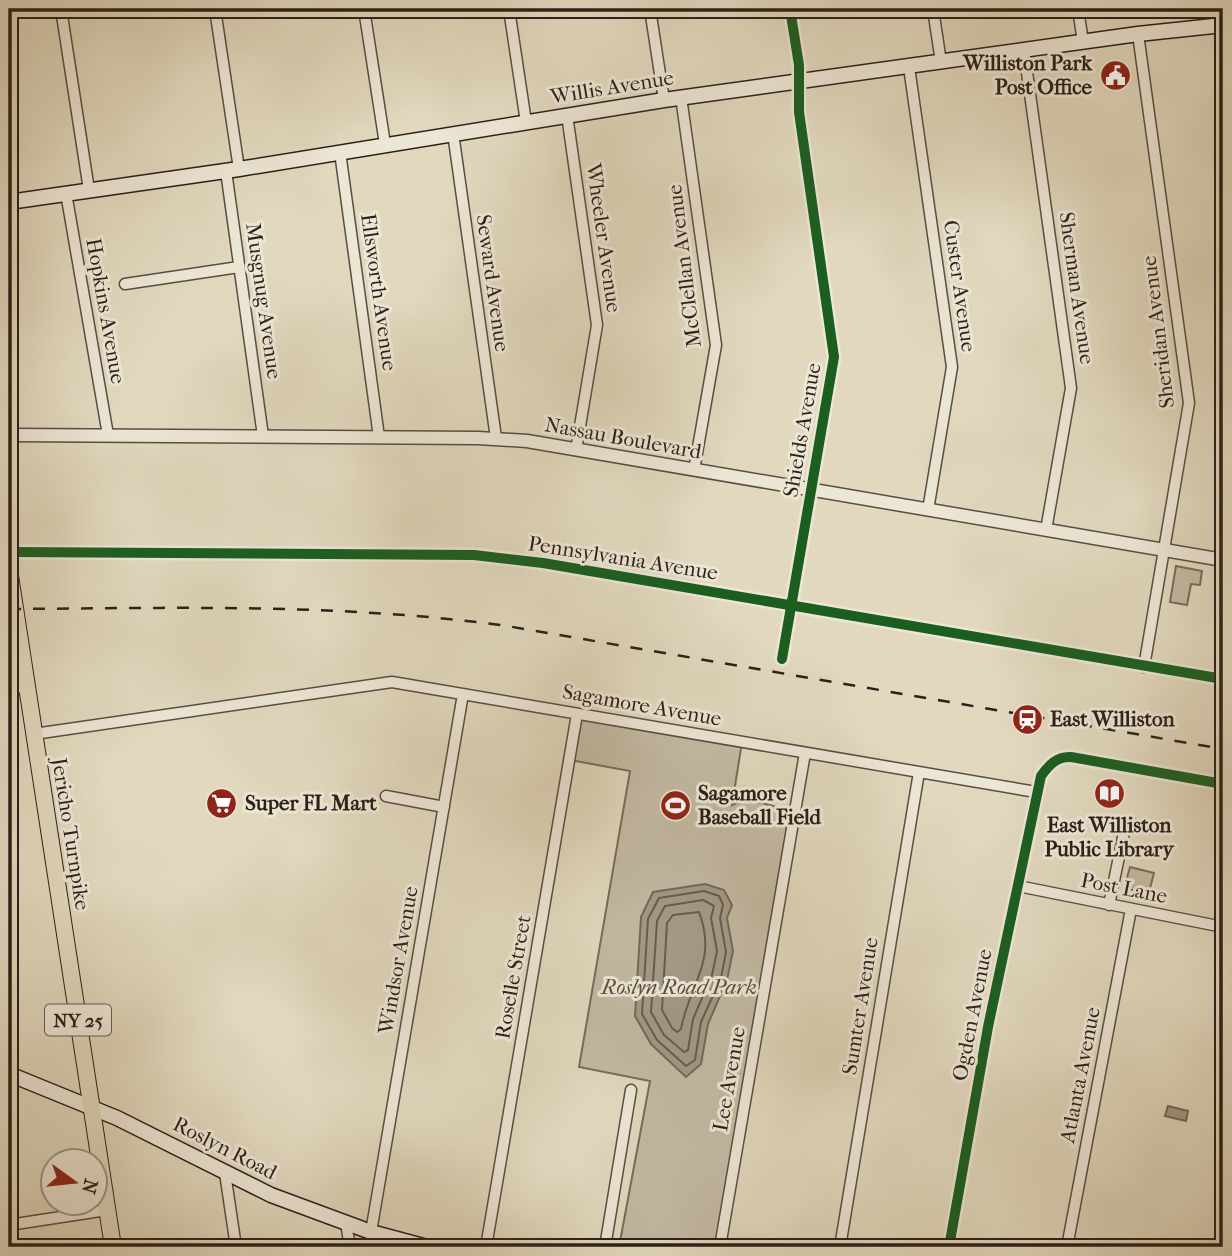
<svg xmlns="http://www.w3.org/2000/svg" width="1232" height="1256" viewBox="0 0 1232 1256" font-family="'IM FELL French Canon',serif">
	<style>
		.green { fill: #c2b9a2; stroke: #766c5e; stroke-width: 2 }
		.water { fill: #a39986; stroke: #73685a; stroke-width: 2 }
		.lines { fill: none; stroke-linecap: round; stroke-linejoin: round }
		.shore { stroke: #675c50; stroke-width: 2 }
		.minor-casing { stroke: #584d42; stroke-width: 13 }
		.tertiary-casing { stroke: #584d42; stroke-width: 15 }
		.secondary-casing { stroke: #2b1f19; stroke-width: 17 }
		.primary-casing { stroke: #2b1f19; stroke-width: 18 }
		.minor { stroke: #ece6d5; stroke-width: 10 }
		.tertiary { stroke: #ece6d5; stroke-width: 12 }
		.secondary { stroke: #ece6d5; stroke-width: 14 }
		.primary { stroke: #e1d8be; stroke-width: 16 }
		.rail { stroke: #2b1f19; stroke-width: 2.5; stroke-dasharray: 12 12; stroke-linecap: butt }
		.cycleway-casing { stroke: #ece6d5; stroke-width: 15 }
		.cycleway { stroke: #1b5e20; stroke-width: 10 }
		.labels { text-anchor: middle; stroke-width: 6; stroke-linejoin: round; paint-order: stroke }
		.shield { fill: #ece6d5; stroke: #655b51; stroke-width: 2 }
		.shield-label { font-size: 19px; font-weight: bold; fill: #2b1f19 }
		.poi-label { font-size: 21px; font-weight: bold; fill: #2b1f19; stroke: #ece6d5; text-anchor: start }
		.street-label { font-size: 21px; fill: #2b1f19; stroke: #ece6d5 }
		.park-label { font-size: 21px; font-style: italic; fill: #584d42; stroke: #ece6d5 }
	</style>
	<rect width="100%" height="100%" fill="#e1d8be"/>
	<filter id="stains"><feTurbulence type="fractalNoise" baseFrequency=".00286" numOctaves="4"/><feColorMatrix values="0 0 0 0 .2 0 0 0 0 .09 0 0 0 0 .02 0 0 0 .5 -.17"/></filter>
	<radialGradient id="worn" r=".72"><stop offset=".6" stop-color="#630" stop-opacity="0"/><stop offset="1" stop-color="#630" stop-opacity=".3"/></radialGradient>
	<path class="green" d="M1176 566 1202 571 1200 585 1191 584 1187 605 1170 602Z
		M578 715 742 742 732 805C745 798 765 803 779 808L782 817 794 819 720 1247H619L650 1081 579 1067 630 771 570 760Z
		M1130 867 1154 873 1149 892 1124 889Z"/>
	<path class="water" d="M705 884 724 890 732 905 727 918 733 951 727 980 708 1024 701 1064 686 1077 651 1044 635 1016 641 917 653 892Z
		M1168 1106 1188 1111 1186 1121 1165 1116Z"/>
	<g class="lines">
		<path class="shore" d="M704 891 719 896 723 905 720 918 726 952 721 978 701 1022 695 1060 686 1066 657 1040 642 1014 648 919 659 898Z
			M703 900 714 906 711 918 717 951 712 975 693 1019 688 1050 684 1052 664 1035 651 1012 657 921 665 906Z
			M699 912C718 962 689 984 681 1029L677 1032 672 1028 662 1010 667 923 673 915Z"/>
		<defs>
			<path id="minor" d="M61 9 89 190
				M215 9 239 169
				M364 9 385 144
				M509 9 526 122
				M650 9 664 100
				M933 9 941 62
				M1078 9 1083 42
				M1138 34 1189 403 1144 667
				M1024 51 1071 388 1046 530
				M909 67 952 367 928 510
				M681 97 716 345 694 470
				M567 115 597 325 576 450
				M453 133 496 438
				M340 152 379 437
				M226 171 263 436
				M66 193 108 435
				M125 284 239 267
				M9 552 474 555 543 563 1223 679
				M782 659 834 357 799 112V65L790 9
				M9 689 27 686
				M34 734 392 682 1036 792
				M386 796 444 807
				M1018 886 1223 927
				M1109 905 1126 823 1151 828
				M225 1173 236 1247
				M346 1223 350 1247
				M9 1225 107 1210
				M371 1232 463 694
				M486 1247 577 714
				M605 1247 631 1090
				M720 1247 805 753
				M840 1247 919 772
				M949 1247 988 1027 1041 776C1049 765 1057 756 1071 757L1223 784
				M1067 1247 1131 909"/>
			<path id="tertiary" d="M9 435 478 438 527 441 1223 560"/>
			<path id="secondary" d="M9 202 239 169 664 100 1138 34 1223 25
				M9 1074 117 1118 271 1195 371 1232 427 1247"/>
			<path id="primary" d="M9 569 113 1247"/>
		</defs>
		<use href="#minor" class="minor-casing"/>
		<use href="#tertiary" class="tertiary-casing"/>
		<use href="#secondary" class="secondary-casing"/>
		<use href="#primary" class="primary-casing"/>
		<use href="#minor" class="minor"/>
		<use href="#tertiary" class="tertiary"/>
		<use href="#secondary" class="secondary"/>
		<use href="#primary" class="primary"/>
		<path class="rail" d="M9 609C175 608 341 603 507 626L1223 749"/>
		<defs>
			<path id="cycleway" d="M9 552 474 555 543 563 1223 679
				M782 659 834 357 799 112V65L790 9
				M949 1247 988 1027 1041 776C1049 765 1057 756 1071 757L1223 784"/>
		</defs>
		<use href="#cycleway" class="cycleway-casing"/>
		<use href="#cycleway" class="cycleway"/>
	</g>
	<defs>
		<symbol id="civic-disc" viewBox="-11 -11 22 22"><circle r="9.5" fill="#8f2418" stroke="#ece6d5"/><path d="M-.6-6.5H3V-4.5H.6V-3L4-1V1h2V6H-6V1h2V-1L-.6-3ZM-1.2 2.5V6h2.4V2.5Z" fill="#fff"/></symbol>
		<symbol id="station-disc" viewBox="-11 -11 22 22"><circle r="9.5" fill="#8f2418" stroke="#ece6d5"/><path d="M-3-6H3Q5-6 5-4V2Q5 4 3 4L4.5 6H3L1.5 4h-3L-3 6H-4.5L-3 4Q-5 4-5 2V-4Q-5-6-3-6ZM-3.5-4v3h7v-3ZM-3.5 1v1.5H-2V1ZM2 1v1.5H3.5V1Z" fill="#fff"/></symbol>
		<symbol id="library-disc" viewBox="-11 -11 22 22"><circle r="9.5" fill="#8f2418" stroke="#ece6d5"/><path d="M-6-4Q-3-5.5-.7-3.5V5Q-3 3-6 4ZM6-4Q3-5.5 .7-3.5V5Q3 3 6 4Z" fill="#fff"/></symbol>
		<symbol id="supermarket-disc" viewBox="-11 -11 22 22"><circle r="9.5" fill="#8f2418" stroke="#ece6d5"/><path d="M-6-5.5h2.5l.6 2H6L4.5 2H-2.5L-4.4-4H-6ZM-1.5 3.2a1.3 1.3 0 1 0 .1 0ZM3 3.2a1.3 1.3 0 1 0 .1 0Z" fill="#fff"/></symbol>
		<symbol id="stadium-disc" viewBox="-11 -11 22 22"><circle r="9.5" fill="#8f2418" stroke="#ece6d5"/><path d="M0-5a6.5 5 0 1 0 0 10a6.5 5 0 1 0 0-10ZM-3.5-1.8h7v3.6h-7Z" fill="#fff"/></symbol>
	</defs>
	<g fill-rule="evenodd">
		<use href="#civic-disc" x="1098" y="58" width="35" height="35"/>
		<use href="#station-disc" x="1010" y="702" width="35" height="35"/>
		<use href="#library-disc" x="1092" y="776" width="35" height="35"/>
		<use href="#supermarket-disc" x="204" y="786" width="35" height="35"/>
		<use href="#stadium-disc" x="658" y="788" width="35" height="35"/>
	</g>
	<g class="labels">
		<rect class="shield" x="45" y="1004.5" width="66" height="31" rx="5"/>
		<g class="shield-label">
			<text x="78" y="1027">NY 25</text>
		</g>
		<g class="poi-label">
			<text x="1092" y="70" text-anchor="end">Williston Park<tspan x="1092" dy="24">Post Office</tspan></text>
			<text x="1050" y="726">East Williston</text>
			<text x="698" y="800">Sagamore<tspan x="698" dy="24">Baseball Field</tspan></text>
			<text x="245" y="810">Super FL Mart</text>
			<text x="1109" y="832" text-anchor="middle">East Williston<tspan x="1109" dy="24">Public Library</tspan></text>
		</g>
		<g class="street-label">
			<text transform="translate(612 87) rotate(-9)" y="7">Willis Avenue</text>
			<text transform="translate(604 238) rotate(82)" y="7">Wheeler Avenue</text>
			<text transform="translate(684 266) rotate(-97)" y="7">McClellan Avenue</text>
			<text transform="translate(493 283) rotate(82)" y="7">Seward Avenue</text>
			<text transform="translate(960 286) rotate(82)" y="7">Custer Avenue</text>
			<text transform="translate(1077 288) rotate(82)" y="7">Sherman Avenue</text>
			<text transform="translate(379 292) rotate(82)" y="7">Ellsworth Avenue</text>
			<text transform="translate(264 301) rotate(82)" y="7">Musgnug Avenue</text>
			<text transform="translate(106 311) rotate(80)" y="7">Hopkins Avenue</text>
			<text transform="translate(1158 332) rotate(-97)" y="7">Sheridan Avenue</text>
			<text transform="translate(802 430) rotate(-80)" y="7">Shields Avenue</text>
			<text transform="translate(623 438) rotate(10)" y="7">Nassau Boulevard</text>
			<text transform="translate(623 558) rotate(9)" y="7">Pennsylvania Avenue</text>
			<text transform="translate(642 705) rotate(10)" y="7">Sagamore Avenue</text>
			<text transform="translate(71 834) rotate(81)" y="7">Jericho Turnpike</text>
			<text transform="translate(1124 888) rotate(11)" y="7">Post Lane</text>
			<text transform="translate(398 960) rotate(-80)" y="7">Windsor Avenue</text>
			<text transform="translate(513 977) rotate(-80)" y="7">Roselle Street</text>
			<text transform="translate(860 1006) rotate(-81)" y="7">Sumter Avenue</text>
			<text transform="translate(972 1015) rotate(-79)" y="7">Ogden Avenue</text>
			<text transform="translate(1080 1075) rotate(-79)" y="7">Atlanta Avenue</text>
			<text transform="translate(729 1079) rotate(-80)" y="7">Lee Avenue</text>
			<text transform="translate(225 1148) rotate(27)" y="7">Roslyn Road</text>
		</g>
		<g class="park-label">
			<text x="679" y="994">Roslyn Road Park</text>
		</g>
	</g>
	<rect width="1232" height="1256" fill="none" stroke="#e1d8be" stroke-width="35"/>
	<rect x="10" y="10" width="1211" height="1235" fill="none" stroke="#2b1f19" stroke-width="3.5"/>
	<rect x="18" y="18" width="1197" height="1221" fill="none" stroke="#2b1f19" stroke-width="2"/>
	<g transform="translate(74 1182) rotate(105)"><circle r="33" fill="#ece6d5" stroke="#9f968a" stroke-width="2"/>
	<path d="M0-5L12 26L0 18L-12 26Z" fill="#8f2418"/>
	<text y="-10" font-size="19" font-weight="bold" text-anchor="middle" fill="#2b1f19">N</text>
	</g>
	<rect width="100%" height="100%" filter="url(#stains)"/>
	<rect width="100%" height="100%" fill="url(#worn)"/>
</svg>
